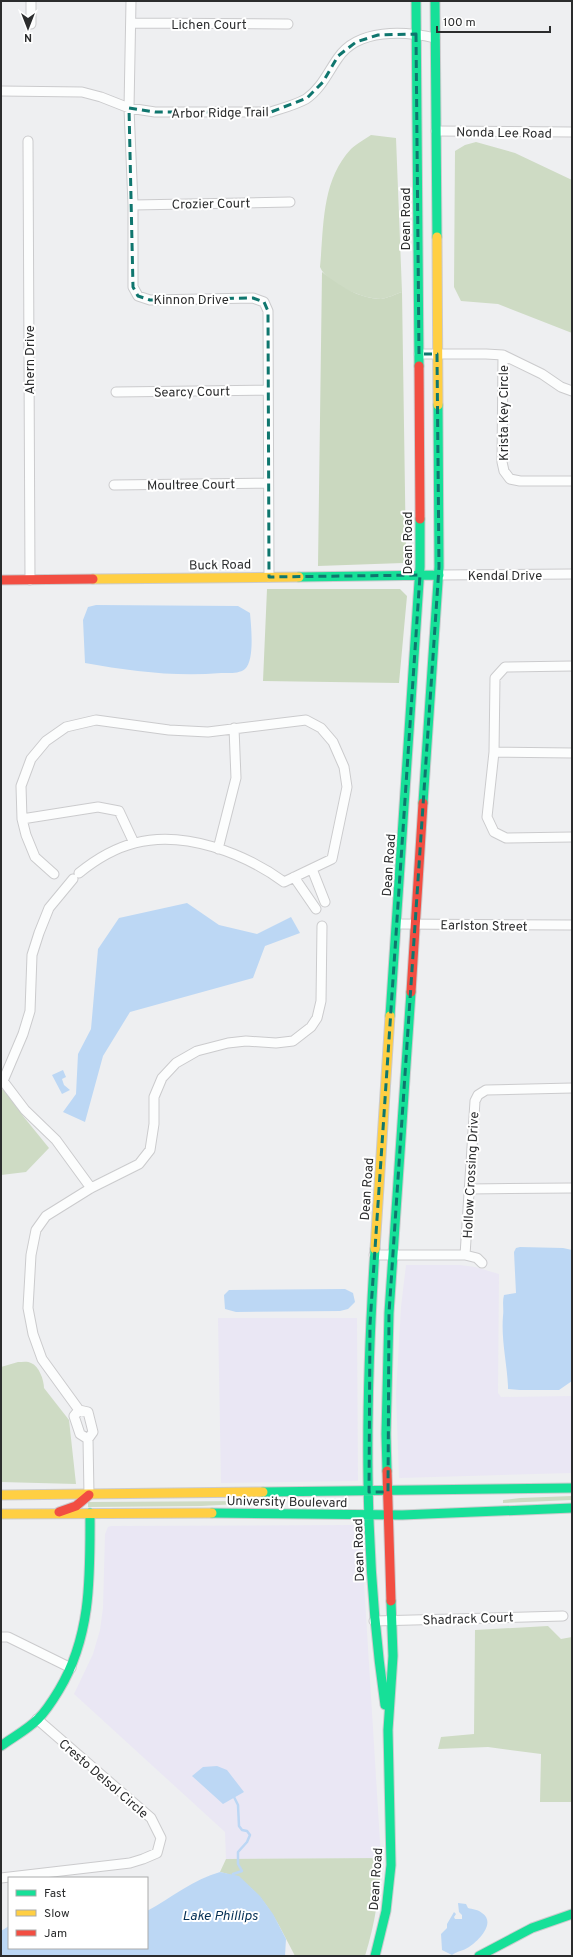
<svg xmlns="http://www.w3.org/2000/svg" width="573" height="1957" viewBox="0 0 573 1957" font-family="Overpass,sans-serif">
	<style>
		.commercial { fill: #eae7f4 }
		.green { fill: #cedbc4 }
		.forest { fill: #cad8bf }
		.water { fill: #bcd7f4 }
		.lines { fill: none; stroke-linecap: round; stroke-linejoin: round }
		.stream { stroke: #bcd7f4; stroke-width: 2.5 }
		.street-casing { stroke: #cbcbcd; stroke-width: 11 }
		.fast-casing { stroke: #cbcbcd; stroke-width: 11 }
		.slow-casing { stroke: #cbcbcd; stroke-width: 11 }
		.jam-casing { stroke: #cbcbcd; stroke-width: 11 }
		.street { stroke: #fcfdfd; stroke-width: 9 }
		.fast { stroke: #16e098; stroke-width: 9 }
		.slow { stroke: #ffcf43; stroke-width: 9 }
		.jam { stroke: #f24e42; stroke-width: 9 }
		.marked { fill: none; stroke: #0f766e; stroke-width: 3; stroke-dasharray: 8 5; stroke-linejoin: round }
		.labels { text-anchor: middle; stroke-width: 4; stroke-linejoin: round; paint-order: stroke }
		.street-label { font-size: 13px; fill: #2b2c2d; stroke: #fff }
		.water-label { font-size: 14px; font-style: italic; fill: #063156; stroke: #fff }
	</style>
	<rect width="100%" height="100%" fill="#eeeff1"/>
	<path class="commercial" d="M406 1265H460L475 1267 499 1274 498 1393 501 1397 572 1396V1473L399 1478 396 1394 401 1307Z
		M218 1318H357L358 1481 221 1483Z
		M353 1525 361 1534 381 1858 226 1859 225 1832 74 1694 93 1654 100 1630 103 1608 105 1534 108 1527 111 1526Z"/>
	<path class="green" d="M371 135 396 138 402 292C396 294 388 298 381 299 363 299 327 284 320 267 324 227 321 181 351 149 356 144 364 140 371 135Z
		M476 142 515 153 572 180V333L498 304 461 301 454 287 455 151 465 145Z
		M1 1089 8 1091 23 1116 49 1148 26 1172 1 1175Z
		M18 1362C22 1362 28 1361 31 1363 39 1366 44 1380 44 1388L69 1420 76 1484 1 1482V1367Z
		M572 1496V1500L503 1503V1500L520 1498Z
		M256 1501V1503L201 1506 88 1507V1502Z
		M548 1626 561 1639 572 1637V1802H540L541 1754 488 1747 438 1749 441 1737 474 1734 475 1630Z
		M381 1858C380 1892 375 1924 365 1956H295C278 1924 260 1880 220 1872L226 1859Z"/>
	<path class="forest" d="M322 272C338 285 360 299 381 299 388 298 396 294 402 292L406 558 403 563 318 566Z
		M267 589H400L407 596 399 683 263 681Z"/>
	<path class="water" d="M96 605 238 606 250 613C251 625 255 660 245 669 239 674 228 673 221 673 175 677 130 671 85 663L83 620 88 607Z
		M187 903 219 925 257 934 291 917 300 933 265 946 253 978 130 1012 103 1056 85 1122 63 1112 76 1094 78 1054 91 1029 98 949 119 918Z
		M63 1070 66 1077 62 1079 64 1085 70 1090 62 1094 52 1075Z
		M520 1247 563 1248 572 1250V1381L559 1390H520L508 1389V1386C507 1363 501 1340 503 1316 504 1309 502 1302 504 1295L516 1293 514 1252 516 1248Z
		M345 1289 353 1293 355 1302 348 1309 340 1311 236 1312 225 1309 224 1295 229 1290Z
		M217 1766 227 1770 244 1792 223 1804 192 1776 203 1767Z
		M220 1872 239 1876 260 1896 273 1914 286 1939 285 1956H1V1931L9 1926V1948H147V1911C171 1898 194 1879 220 1872Z
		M458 1903 466 1904 468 1908C472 1909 479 1910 482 1913 497 1923 477 1942 469 1947 463 1951 457 1951 452 1955L442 1950 441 1934 447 1928V1924L454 1912 456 1914 454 1917 455 1919H462V1915L459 1912Z"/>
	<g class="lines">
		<path class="stream" d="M233 1874 242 1871 238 1864V1852L247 1842 250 1835 247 1831 242 1830 239 1826 238 1805 234 1797"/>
		<defs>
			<path id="street" d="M31 1V24
				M131 1 129 108 133 205V287L138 296 150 300 253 298 264 302 268 311 269 577
				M131 23 288 24
				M1 91 82 92 101 97 129 108 155 112H271C283 108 295 105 306 99 321 89 328 72 338 58 358 28 405 31 435 38
				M436 131 572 132
				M28 141 30 580
				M133 205 290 202
				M419 354H486L503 355 542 374 561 387 572 391
				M503 355 502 462 504 471 510 479 520 481H572
				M116 392 268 390
				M114 485 267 483
				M439 575 572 574
				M572 666 505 667 495 678 494 752 487 817 494 832 506 838 572 837
				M494 752 572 753
				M22 819 98 807 119 811 134 843
				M218 849 236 778 234 728
				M312 869 325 902
				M54 874 35 857 26 835 22 819 21 786 31 759 46 741 66 727 96 720 169 730 208 732 306 720 321 728 333 742 344 767 347 787 332 859 284 882C244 853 184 830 135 843 115 848 95 860 79 873
				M294 877 316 909
				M73 879 49 908 39 933 32 955 30 1011 23 1034 3 1081 25 1110 56 1140 91 1188
				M397 924 572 925
				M469 1189 572 1188
				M374 1255H465L477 1258 482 1263
				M465 1255 475 1101 478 1095 486 1090 572 1088
				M79 1410 74 1416 80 1434 88 1439 93 1432 88 1412 79 1410 42 1359 33 1334 28 1308 31 1255 36 1230 46 1216 91 1188 139 1164 150 1150 154 1124V1097L162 1078 176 1063 197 1051 228 1043 246 1041 276 1043 293 1041 311 1027 317 1018 321 1001 322 926
				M88 1439 89 1495
				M374 1621 563 1616
				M1 1637H8L71 1668
				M1 1878 130 1863 143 1859 157 1853 161 1838 151 1818 37 1719"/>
			<path id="fast" d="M416 1 419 366
				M435 1 437 237
				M299 577 439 575
				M423 803 439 567 438 405
				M390 1016 420 567V519
				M375 1249C365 1401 363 1554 385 1705
				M387 1471 386 1434 389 1313 411 992
				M263 1492 572 1488
				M212 1513 402 1515 572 1508
				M1 1746C13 1737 27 1730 38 1719 46 1711 53 1700 59 1690 92 1635 90 1575 90 1513
				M375 1956 386 1911 391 1865 388 1730 393 1656 391 1601
				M479 1956 532 1928 572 1914"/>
			<path id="slow" d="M437 237 438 405
				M93 579 299 577
				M375 1249 390 1016
				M1 1495 263 1492
				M1 1514 212 1513"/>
			<path id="jam" d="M419 366 420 519
				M1 580 93 579
				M411 992 423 803
				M387 1471 391 1601
				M59 1512 76 1506 89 1495"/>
		</defs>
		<use href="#street" class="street-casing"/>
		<use href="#fast" class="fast-casing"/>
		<use href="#slow" class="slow-casing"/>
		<use href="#jam" class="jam-casing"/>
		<use href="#street" class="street"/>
		<use href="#fast" class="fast"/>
		<use href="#slow" class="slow"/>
		<use href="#jam" class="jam"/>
	</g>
	<path class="marked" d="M416 34 419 354H437L439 567 389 1313 388 1492H369L370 1324 420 575 269 577 268 311 264 302 253 298 150 300 138 296 133 287 129 108 155 112H271L307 98 323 82 338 56 356 42 378 35Z"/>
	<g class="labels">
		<g class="street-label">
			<text x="209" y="29">Lichen Court</text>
			<text transform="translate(220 112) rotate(-1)" y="5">Arbor Ridge Trail</text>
			<text transform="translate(504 132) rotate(1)" y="5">Nonda Lee Road</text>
			<text transform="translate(211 203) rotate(-1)" y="5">Crozier Court</text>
			<text transform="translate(405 219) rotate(-90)" y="5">Dean Road</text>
			<text x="191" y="304">Kinnon Drive</text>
			<text transform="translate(29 360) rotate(-90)" y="5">Ahern Drive</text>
			<text transform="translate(192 391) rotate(-1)" y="5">Searcy Court</text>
			<text transform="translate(503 413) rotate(-90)" y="5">Krista Key Circle</text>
			<text transform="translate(191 484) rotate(-1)" y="5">Moultree Court</text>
			<text transform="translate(407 543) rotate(-90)" y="5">Dean Road</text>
			<text transform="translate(220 564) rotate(-1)" y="5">Buck Road</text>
			<text x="505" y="580">Kendal Drive</text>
			<text transform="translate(388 865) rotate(-86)" y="5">Dean Road</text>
			<text transform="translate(484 925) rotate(1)" y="5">Earlston Street</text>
			<text transform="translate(470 1175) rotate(-87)" y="5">Hollow Crossing Drive</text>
			<text transform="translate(366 1189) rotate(-86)" y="5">Dean Road</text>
			<text transform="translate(287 1501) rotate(1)" y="5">University Boulevard</text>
			<text transform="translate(358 1550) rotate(-92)" y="5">Dean Road</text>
			<text transform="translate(468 1618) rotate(-2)" y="5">Shadrack Court</text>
			<text transform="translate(104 1778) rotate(41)" y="5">Cresto Delsol Circle</text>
			<text transform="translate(375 1879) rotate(-86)" y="5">Dean Road</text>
		</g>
		<g class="water-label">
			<text x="220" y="1920">Lake Phillips</text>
		</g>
	</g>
	<rect width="573" height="1957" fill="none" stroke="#2b2c2d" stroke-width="4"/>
	<rect x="8" y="1877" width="140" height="72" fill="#ffffff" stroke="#aaabab"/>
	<rect x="16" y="1890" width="20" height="6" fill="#16e098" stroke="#aaabab"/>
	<text x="44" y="1897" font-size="12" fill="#2b2c2d">Fast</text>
	<rect x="16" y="1910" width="20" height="6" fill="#ffcf43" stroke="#aaabab"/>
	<text x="44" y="1917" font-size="12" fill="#2b2c2d">Slow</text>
	<rect x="16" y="1930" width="20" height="6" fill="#f24e42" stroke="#aaabab"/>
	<text x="44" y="1937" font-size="12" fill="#2b2c2d">Jam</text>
	<g transform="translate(28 28) rotate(180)" stroke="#ffffff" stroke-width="3" paint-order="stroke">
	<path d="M0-3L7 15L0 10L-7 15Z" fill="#2b2c2d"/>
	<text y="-6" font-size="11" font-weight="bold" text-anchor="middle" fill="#2b2c2d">N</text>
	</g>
	<path d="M437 26v6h113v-6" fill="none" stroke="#2b2c2d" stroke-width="2"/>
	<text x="443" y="26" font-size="12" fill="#2b2c2d" stroke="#ffffff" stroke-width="3" paint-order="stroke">100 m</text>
</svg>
